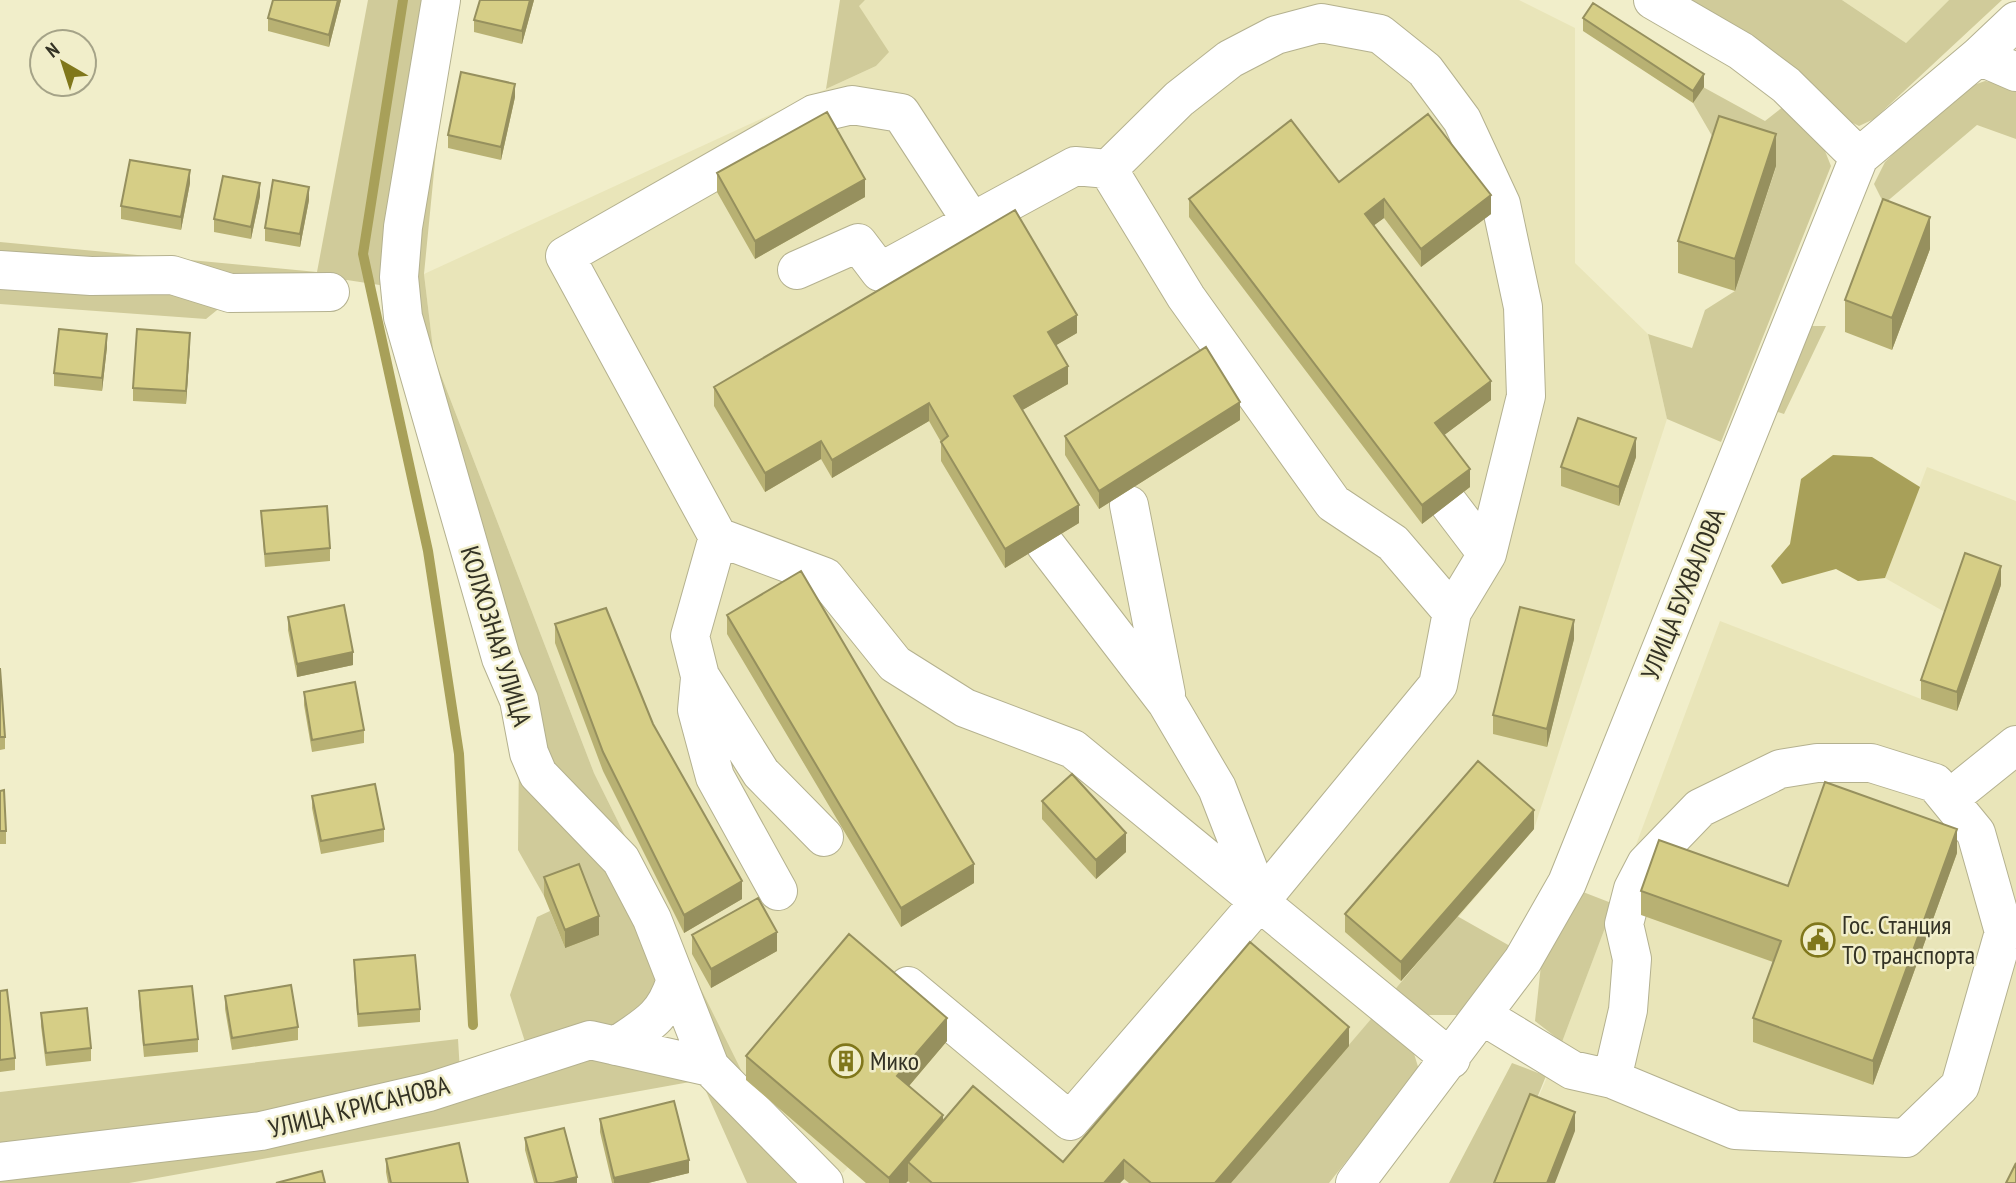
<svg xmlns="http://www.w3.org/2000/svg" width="2016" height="1183" viewBox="0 0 2016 1183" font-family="'PT Sans Narrow',sans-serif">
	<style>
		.built { fill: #e9e5b9 }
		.green { fill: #d0cb9a }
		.water { fill: #a8a059 }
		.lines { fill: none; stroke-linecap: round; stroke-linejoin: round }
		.stream { stroke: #a8a059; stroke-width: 10 }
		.minor-casing { stroke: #b4b18f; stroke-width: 40 }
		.minor { stroke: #fff; stroke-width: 38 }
		.wall { fill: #b8b173 }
		.shaded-wall { fill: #96905e }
		.building { fill: #d6ce86; stroke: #96905e; stroke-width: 2 }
		.labels { text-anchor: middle; stroke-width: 5; stroke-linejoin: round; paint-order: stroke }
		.street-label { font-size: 26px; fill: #333224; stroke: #f1eeca }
		.poi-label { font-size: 26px; fill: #333224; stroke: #f1eeca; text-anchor: start }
	</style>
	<rect width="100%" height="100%" fill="#f1eeca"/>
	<path class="built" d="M865 0H1519L1575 28V263L1648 334 1667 419 1534 829 1231 1183H866L848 1167 843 1173 741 1086 745 1080 594 773 434 357 424 274 876 66 888 52 858 5Z
		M1842 0H1949L1906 43Z
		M1927 467 2016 501V1183H1502L1562 1042 1720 621 1921 699 1950 615 1885 578Z"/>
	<path class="green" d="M368 0H428L386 286 347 280 233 284 0 263V242L317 272Z
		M840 0H865L859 6 889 52 876 66 826 89Z
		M1670 0H1842L1906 43 1949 0H2002L1874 119 1859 126 1830 112Z
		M447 39 424 274 434 357 594 773 746 1080 741 1086 545 772 410 314Z
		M1985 81 2016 87V139L1977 125 1884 204 1874 184 1885 162 1957 91Z
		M1703 87 1765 121 1789 102 1815 126 1831 166 1721 442 1667 419 1648 334 1692 348 1705 310 1735 291 1776 167 1719 148 1693 103Z
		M0 277 170 283 227 302 206 319 0 304Z
		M1812 326H1826L1784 414 1775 411Z
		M519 754 615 862 660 965 656 1003 619 1023 527 1048 510 995 537 917 550 911 565 948 579 883 544 896 518 850Z
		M1583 892 1614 904 1562 1042 1535 1021 1541 965Z
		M1457 916 1510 946 1459 1015H1423L1392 993Z
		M1377 1012 1409 1037 1419 1070 1329 1183H1231Z
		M458 1039 460 1072 261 1121 0 1151V1092Z
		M588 1049 707 1074 804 1183H747L701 1080 129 1183H0V1172Z
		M1512 1063 1546 1076 1502 1183H1449Z"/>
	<path class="water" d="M1833 455 1872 457 1920 487 1885 578 1858 581 1836 569 1782 584 1771 566 1790 544 1801 479Z"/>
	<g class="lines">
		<path class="stream" d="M403 0 363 254 428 551 459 754 473 1025"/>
		<defs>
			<path id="minor" d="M441 0 403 227 399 277 403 317 501 658 519 700 529 753 538 774 621 860 652 919 710 1067 824 1183
				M1653 0 1741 51 1786 85 1859 157
				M1979 56 2016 72
				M1108 169 1179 99 1230 59 1276 35 1321 23 1380 34 1425 70 1462 120 1501 204 1523 307 1526 396 1487 554
				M972 222 901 113 852 105 814 114 565 256 718 537 825 577 895 664 965 708 1073 749 1451 1059
				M0 270 91 276 172 275 230 293 330 292
				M797 270 858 243 880 272 1075 166 1108 169 1186 297 1333 503 1393 543 1452 612
				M1129 505 1166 694
				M718 537 690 636 700 676 761 773 824 837
				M1045 544 1167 703 1217 788 1260 899
				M700 678 697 710 715 777 778 891
				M1949 799 2016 745
				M908 986 1070 1121 1261 900 1438 685 1452 612 1487 554 1449 504
				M1483 1016 1572 1070 1612 1079 1735 1130 1906 1138 1960 1086 2004 932 2016 928
				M616 1046C645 1026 664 1018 675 982
				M1612 1079 1628 1010 1632 959 1624 924 1633 889 1646 864 1700 808 1780 769 1817 763H1871L1935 783 1976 833 2004 932
				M0 1162 261 1131 429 1092 590 1040 710 1067
				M1355 1183 1523 960 1567 883 1859 157 1979 56 2016 21"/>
		</defs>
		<use href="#minor" class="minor-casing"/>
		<use href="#minor" class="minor"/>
	</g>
	<path class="wall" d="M341 0 329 47 268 31V18Z
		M534 0 522 44 474 32V20Z
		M1583 18 1704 87 1693 103 1583 31Z
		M515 97 501 160 448 148V135Z
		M1776 166 1735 291 1678 273V241Z
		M717 173 865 197 755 259 717 192Z
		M1339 182 1491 214 1421 267 1384 218 1374 225 1491 400 1444 435 1470 487 1422 524 1189 217V199Z
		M190 183 181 230 121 219V206Z
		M260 196 251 239 214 232V219Z
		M309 200 300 247 265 241V228Z
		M1930 249 1892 350 1845 332V300Z
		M1077 333 1056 345 1068 384 1022 410 1079 523 1005 568 941 461V442L929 421 832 478 821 459 765 492 714 406V387Z
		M190 345 186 404 133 401V388Z
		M107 347 102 391 54 386V373Z
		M1240 420 1099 509 1065 455V436Z
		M1636 457 1619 506 1561 486V467Z
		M261 511 330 548V561L265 567Z
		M2001 585 1957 711 1921 699V680Z
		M727 615 974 883 901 927 727 634Z
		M288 617 353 665 297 677 288 630Z
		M555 624 742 899 684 933 603 771 555 643Z
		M1574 639 1547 747 1493 734V715Z
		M0 668 5 737V749L0 750Z
		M304 692 364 730V743L312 752 304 705Z
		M0 791 6 831V844H0Z
		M312 796 384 829V842L321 854 312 808Z
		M1042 801 1126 852 1096 879 1042 819Z
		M1534 829 1401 981 1345 932V914Z
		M1957 853 1873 1085 1753 1042V1018L1773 962 1641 915V891L1788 886Z
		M544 877 599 935 565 948 544 896Z
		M692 935 777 951 711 988 692 954Z
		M354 960 420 1009V1022L358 1027 354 973Z
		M0 991 15 1058V1070L0 1072Z
		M139 991 198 1039V1052L144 1057 139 1004Z
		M225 996 298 1027V1040L232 1050 225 1009Z
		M41 1013 91 1048V1061L46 1066 41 1026Z
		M947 1041 909 1086 943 1120 1063 1162 1349 1046 1231 1183H1129L1124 1179 1120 1183H910L908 1181 906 1183H866L746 1080V1056Z
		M600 1119 689 1173 648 1183H612L600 1132Z
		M525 1138 577 1183H534L525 1150Z
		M386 1159 468 1183H388L386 1172Z"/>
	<path class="shaded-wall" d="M338 0H341L329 47V35Z
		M530 0H534L522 44V31Z
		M1704 74V87L1693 103V91Z
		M515 84V97L501 160V147Z
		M1776 134V166L1735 291V259Z
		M190 170V183L181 230V217Z
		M865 179V197L755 259V241Z
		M260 183V196L251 239V227Z
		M309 187V200L300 247V234Z
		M1491 195V214L1421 267V249Z
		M1384 199V218L1365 232V214Z
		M1930 217V249L1892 350V318Z
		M1077 315V333L1048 350V332Z
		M190 333V345L186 404V391Z
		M107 334V347L102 391V378Z
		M1068 366V384L1014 415V396Z
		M1491 381V400L1435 442V423Z
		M1240 402V420L1099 509V491Z
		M929 403V421L832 478V460Z
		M1636 438V457L1619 506V487Z
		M821 441V459L765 492V473Z
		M1470 469V487L1422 524V505Z
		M1079 505V523L1005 568V549Z
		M2001 566V585L1957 711V692Z
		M1574 620V639L1547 747V729Z
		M353 652V665L297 677V664Z
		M1534 810V829L1401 981V962Z
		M1957 829V853L1873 1085V1061Z
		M1126 833V852L1096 879V860Z
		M974 864V883L901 927V908Z
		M742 881V899L684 933V915Z
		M599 916V935L565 948V930Z
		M777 932V951L711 988V969Z
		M947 1018V1041L897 1100V1076Z
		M1349 1027V1046L1231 1183H1215Z
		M1575 1112V1131L1555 1183H1547Z
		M943 1115V1139L908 1162V1181L906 1183H889V1178Z
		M689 1160V1173L648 1183H614V1178Z
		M1124 1160V1179L1120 1183H1104Z
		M577 1177V1183H553Z"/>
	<path class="building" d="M273 0H338L329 35 268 18Z
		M480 0H530L522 31 474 20Z
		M1593 3 1704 74 1693 91 1583 18Z
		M461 72 515 84 501 147 448 135Z
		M827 112 865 179 755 241 717 173Z
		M1428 114 1491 195 1421 249 1384 199 1365 214 1491 381 1435 423 1470 469 1422 505 1189 199 1291 120 1339 182Z
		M1719 116 1776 134 1735 259 1678 241Z
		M130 160 190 170 181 217 121 206Z
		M223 176 260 183 251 227 214 219Z
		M273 180 309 187 300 234 265 228Z
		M1883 199 1930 217 1892 318 1845 300Z
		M1015 210 1077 315 1048 332 1068 366 1014 396 1079 505 1005 549 941 442 948 436 929 403 832 460 821 441 765 473 714 387Z
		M59 329 107 334 102 378 54 373Z
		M137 329 190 333 186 391 133 388Z
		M1206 347 1240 402 1099 491 1065 436Z
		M1578 418 1636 438 1619 487 1561 467Z
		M327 506 330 548 265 554 261 511Z
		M1965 553 2001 566 1957 692 1921 680Z
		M801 571 974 864 901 908 727 615Z
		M344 605 353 652 297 664 288 617Z
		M1520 607 1574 620 1547 729 1493 715Z
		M606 608 653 724 742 881 684 915 603 752 555 624Z
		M0 668 5 737H0Z
		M355 682 364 730 312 740 304 692Z
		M1478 761 1534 810 1401 962 1345 914Z
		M1072 774 1126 833 1096 860 1042 801Z
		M1825 782 1957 829 1873 1061 1753 1018 1781 941 1641 891 1659 840 1788 886Z
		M375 784 384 829 321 841 312 796Z
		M4 790 6 831H0V791Z
		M579 864 599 916 565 930 544 877Z
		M758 898 777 932 711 969 692 935Z
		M849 934 947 1018 897 1076 943 1115 889 1178 746 1056Z
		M1250 942 1349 1027 1215 1183H1151L1124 1160 1104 1183H932L908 1162 973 1086 1063 1162Z
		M415 955 420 1009 358 1014 354 960Z
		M291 985 298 1027 232 1038 225 996Z
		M192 986 198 1039 144 1045 139 991Z
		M7 990 15 1058 0 1060V991Z
		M87 1008 91 1048 46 1053 41 1013Z
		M1530 1094 1575 1112 1547 1183H1494Z
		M674 1101 689 1160 614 1178 600 1119Z
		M564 1128 577 1177 553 1183H537L525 1138Z
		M459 1143 468 1183H391L386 1159Z
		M2016 1163V1183H2006Z
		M322 1171 325 1183H276Z"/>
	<defs>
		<symbol id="civic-ring" viewBox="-11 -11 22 22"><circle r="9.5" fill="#f1eeca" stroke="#80771b" stroke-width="1.5"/><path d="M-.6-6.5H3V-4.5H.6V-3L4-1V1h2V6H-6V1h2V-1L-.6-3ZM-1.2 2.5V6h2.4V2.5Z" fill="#80771b"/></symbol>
		<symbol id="building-ring" viewBox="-11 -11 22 22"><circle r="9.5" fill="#f1eeca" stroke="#80771b" stroke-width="1.5"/><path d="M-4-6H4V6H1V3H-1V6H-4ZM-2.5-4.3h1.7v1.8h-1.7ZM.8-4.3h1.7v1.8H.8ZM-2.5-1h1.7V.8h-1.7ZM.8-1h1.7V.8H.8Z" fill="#80771b"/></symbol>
	</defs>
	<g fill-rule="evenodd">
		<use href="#civic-ring" x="1799" y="921" width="38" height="38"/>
		<use href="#building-ring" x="827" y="1042" width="38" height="38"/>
	</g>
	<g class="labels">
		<g class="street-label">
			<text transform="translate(1683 594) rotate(-68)" y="9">УЛИЦА БУХВАЛОВА</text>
			<text transform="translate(496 636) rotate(73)" y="9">КОЛХОЗНАЯ УЛИЦА</text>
			<text transform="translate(359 1107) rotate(-14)" y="9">УЛИЦА КРИСАНОВА</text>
		</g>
		<g class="poi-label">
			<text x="1842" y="934">Гос. Станция<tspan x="1842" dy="30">ТО транспорта</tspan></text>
			<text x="870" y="1070">Мико</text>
		</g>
	</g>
	<g transform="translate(63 63) rotate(321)"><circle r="33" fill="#f1eeca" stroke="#a5a388" stroke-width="2"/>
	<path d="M0-5L12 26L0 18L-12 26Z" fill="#80771b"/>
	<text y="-10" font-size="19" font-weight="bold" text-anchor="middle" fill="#333224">N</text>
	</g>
</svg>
